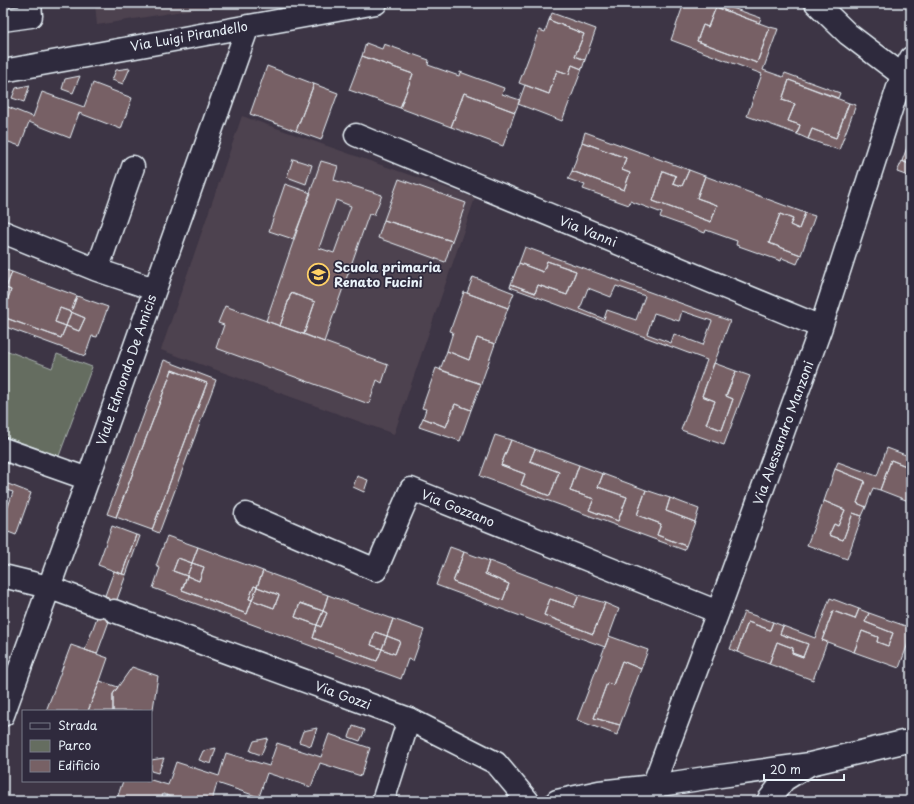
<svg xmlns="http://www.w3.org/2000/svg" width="914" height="804" viewBox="0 0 914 804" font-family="'Playpen Sans',sans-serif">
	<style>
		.built { fill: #4e424f }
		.green { fill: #656d60; stroke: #a6afac }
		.building { fill: #776165; stroke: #e8f1f8; fill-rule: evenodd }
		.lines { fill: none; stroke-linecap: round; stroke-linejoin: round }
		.street-casing { stroke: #e8f1f8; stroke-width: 25 }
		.secondary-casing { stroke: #e8f1f8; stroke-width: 25 }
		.street { stroke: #2f2a3d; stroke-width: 22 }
		.secondary { stroke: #2f2a3d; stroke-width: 22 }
		.labels { text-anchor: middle; stroke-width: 3.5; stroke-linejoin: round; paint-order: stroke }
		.street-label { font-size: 13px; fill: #e8f1f8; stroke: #2f2a3d }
		.poi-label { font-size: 13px; font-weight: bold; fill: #e8f1f8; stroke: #2f2a3d; text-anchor: start }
	</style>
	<rect width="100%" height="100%" fill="#3d3545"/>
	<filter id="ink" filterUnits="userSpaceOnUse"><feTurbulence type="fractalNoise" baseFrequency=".025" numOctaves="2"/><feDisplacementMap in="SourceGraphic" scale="8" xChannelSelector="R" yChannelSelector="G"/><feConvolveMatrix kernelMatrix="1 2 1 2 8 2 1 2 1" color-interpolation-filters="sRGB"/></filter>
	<g filter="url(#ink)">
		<path class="built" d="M95 3H231L97 25Z
			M242 116 475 198 394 434 161 350Z"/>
		<path class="green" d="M3 349 52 368 57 354 92 367 59 456 3 436Z"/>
		<path class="building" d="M684 3H718L761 18 759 23 716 7 708 27 703 25 697 41 757 63 770 27 778 29 763 70 783 77 785 73 840 93 838 98 789 80 782 100 795 104 788 121 800 125 797 134 747 116 762 74 671 40Z
			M716 7 770 27 757 63 697 41 703 25 708 27Z
			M552 13 596 29 585 60 575 56 584 34 549 20Z
			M549 20 584 34 575 56 585 60 582 69 572 65 569 74 557 70 549 94 519 83 539 30 545 32Z
			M366 43 382 49 384 44 429 60 428 65 459 76 460 72 504 88 502 94 520 100 515 112 464 93 451 127 400 108 413 74 362 56Z
			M362 56 413 74 400 108 349 90Z
			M572 65 582 69 562 121 518 104 525 85 549 94 557 70 569 74Z
			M267 66 314 84 296 131 250 114Z
			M130 68 123 84 112 80 116 70Z
			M80 76 73 93 62 89 65 79Z
			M789 80 849 103 836 138 812 129 808 139 797 134 800 125 788 121 795 104 782 100Z
			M93 83 132 98 121 129 79 113 70 138 29 122 20 146 3 140V105L33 117 42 92 84 107Z
			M314 84 338 93 321 140 296 131Z
			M30 85 24 102 12 98 16 88Z
			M464 93 515 112 503 146 451 127Z
			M849 103 856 105 839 150 808 139 812 129 836 138Z
			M585 132 689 170 682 186 673 183 676 176 663 171 653 201 711 222 717 205 697 198 705 176 805 213 799 229 790 225 793 219 780 214 769 243 801 255 797 264 782 258 781 261 736 245 737 241 706 230 705 233 660 217 662 213 630 201 629 205 583 189 585 185 568 179 572 171 624 190 630 173 622 170 626 158 582 142Z
			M582 142 626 158 622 170 630 173 624 190 572 171Z
			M909 142 911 143V165L902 161Z
			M293 159 312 165 306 184 287 177Z
			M321 161 338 166 334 180 382 195 374 215 369 214 324 342 304 334 315 302 291 293 280 326 266 321ZM336 200 351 206 334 253 319 248Z
			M902 161 911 165V177L897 172Z
			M689 170 705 176 697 198 717 205 711 222 653 201 663 171 676 176 673 183 682 186Z
			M399 179 466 203 452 241 384 220Z
			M285 184 311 193 293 239 269 231Z
			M805 213 815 216 801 255 769 243 780 214 793 219 790 225 799 229Z
			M384 220 452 241 445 262 378 238Z
			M525 247 730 321 702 396 715 401 706 424 722 430 733 399 726 396 736 371 750 376 724 445 681 430 707 360 510 287 511 284 535 293 538 285 567 295 576 271 547 261 543 272 519 263ZM616 286 645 296 636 320 607 310 604 319 580 309 588 288 611 297ZM682 311 712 321 703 345 674 334 671 343 647 334 654 313 679 321Z
			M547 261 576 271 567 295 538 285 535 293 511 284 519 263 543 272Z
			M3 269 12 272 6 288 3 287Z
			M12 272 77 296 71 312 60 308 55 322 66 326 61 338 3 317V303L6 304 11 290 6 288Z
			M473 277 514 293 508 308 467 293Z
			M3 287 6 288 3 297Z
			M6 288 11 290 6 304 3 303V297Z
			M464 292 508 308 495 344 477 338 469 360 447 351 453 332 450 331Z
			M291 293 315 302 304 334 280 326Z
			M77 296 108 307 97 337 92 336 85 356 3 326V317L61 338 66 326 79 331 85 318 71 312Z
			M225 306 388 365 382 383 377 380 369 404 216 348 224 325 218 323Z
			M60 308 71 312 66 326 55 322Z
			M71 312 85 318 79 331 66 326Z
			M477 338 495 344 481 384 440 370 447 351 469 360Z
			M164 360 216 380 159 533 152 530 207 383 172 370 116 517 107 514Z
			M714 363 736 371 726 396 733 399 722 430 706 424 715 401 702 396Z
			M436 368 481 384 471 410 455 404 446 427 423 418 426 409 422 408Z
			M172 370 207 383 152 530 116 517Z
			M455 404 471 410 460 441 419 427 423 418 446 427Z
			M495 435 511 440 501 465 525 474 521 485 550 496 559 472 530 461 535 449 579 465 570 491 594 499 589 510 618 521 627 497 598 487 603 474 646 490 637 515 661 524 657 535 686 546 684 550 480 476Z
			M511 440 535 449 530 461 559 472 550 496 521 485 525 474 501 465Z
			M887 448 911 457V468L891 460 880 490 873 488 866 507 857 503 865 481 835 469 838 462 877 476Z
			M891 460 911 468V502L880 490Z
			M579 465 603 474 598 487 627 497 618 521 589 510 594 499 570 491Z
			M835 469 865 481 857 503 866 507 862 516 853 513 843 540 829 535 834 524 838 526 845 510 824 501Z
			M357 476 368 480 364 492 353 487Z
			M3 482 31 493 16 535 3 530V506L8 507 13 492 3 489Z
			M646 490 670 498 666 511 695 522 686 546 657 535 661 524 637 515Z
			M670 498 699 509 695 522 666 511Z
			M824 501 845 510 838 526 834 524 829 535 843 540 853 513 862 516 847 559 807 545Z
			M112 526 136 535 122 574 98 565Z
			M136 535 140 536 126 575 122 574Z
			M167 536 198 547 192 563 178 558 173 571 187 576 182 590 247 614 252 600 274 608 279 595 257 587 263 571 328 595 323 611 300 603 295 617 317 625 313 638 377 661 382 649 395 654 400 641 387 636 393 619 424 630 413 661 408 659 401 679 153 588 160 568 156 566Z
			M198 547 263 571 257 587 254 586 249 599 252 600 247 614 182 590 187 576 199 581 204 567 192 563Z
			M450 547 464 552 453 582 503 600 509 584 485 574 489 561 579 595 574 607 550 599 544 615 593 634 605 603 619 609 605 647 436 585Z
			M464 552 489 561 485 574 509 584 503 600 453 582Z
			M178 558 192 563 187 576 173 571Z
			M192 563 204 567 199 581 187 576Z
			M114 571 126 575 97 654 85 650Z
			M254 586 257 587 252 600 249 599Z
			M257 587 279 595 274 608 252 600Z
			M328 595 393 619 387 636 375 632 371 645 382 649 377 661 313 638 317 625 321 627 327 613 323 611Z
			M579 595 605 603 593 634 544 615 550 599 574 607Z
			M830 598 859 609 855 619 833 611 822 640 827 642 813 680 769 664 777 642 793 648 792 653 803 657 808 644 780 634 783 626 815 638Z
			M300 603 323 611 317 625 295 617Z
			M859 609 869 613 865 622 893 633 888 646 877 642 878 637 862 631 854 652 822 640 833 611 855 619Z
			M323 611 327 613 321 627 317 625Z
			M744 612 773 622 770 630 748 622 737 652 730 649Z
			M869 613 911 628V639L910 638 899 668 854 652 862 631 878 637 877 642 888 646 893 633 865 622Z
			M748 622 770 630 773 622 783 626 780 634 808 644 803 657 792 653 793 648 777 642 769 664 737 652Z
			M375 632 387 636 382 649 371 645Z
			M387 636 400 641 395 654 382 649Z
			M609 636 648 650 641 669 622 661 613 685 607 683 594 718 620 725 617 735 577 720Z
			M71 645 108 658 100 681 88 711H46Z
			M622 661 641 669 620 725 594 718 607 683 613 685Z
			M132 667 158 676 153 709 151 712V711H113V694Z
			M100 681 118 687 113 694V711H88Z
			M353 726 365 730 360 741 349 737Z
			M317 728 311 746 299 742 303 731Z
			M329 734 370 748 361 776 320 763 311 787 267 773 259 797 217 783 212 801H186L163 794 160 801H116L123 781 151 780 168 785 176 762 219 776 226 753 269 766 277 743 321 757Z
			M268 738 261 755 250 751 254 741Z
			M216 748 211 764 199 760 203 751Z
			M164 758 158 773 151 771V760Z"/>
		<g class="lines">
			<defs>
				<path id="street" d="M816 3 848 34 902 75
					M3 20 31 16 30 3
					M3 71 376 3
					M356 135 821 327
					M3 232 97 270 133 167
					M97 270 154 289
					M3 449 88 479
					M246 514 376 570 411 489 718 612
					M3 576 48 587 99 606
					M114 611 409 719 496 763 528 801
					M3 715 88 479 248 26
					M383 801 409 719
					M653 801V786L718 612 821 327 902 75 911 58"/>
				<path id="secondary" d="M557 801 599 792 653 786 706 778 810 764
					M768 801 784 780 810 764 903 742H911"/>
			</defs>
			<use href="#street" class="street-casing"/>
			<use href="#secondary" class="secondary-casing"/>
			<use href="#street" class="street"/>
			<use href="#secondary" class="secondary"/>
		</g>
	</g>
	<defs>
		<symbol id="school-ring" viewBox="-11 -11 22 22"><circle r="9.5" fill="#2f2a3d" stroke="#ffd166" stroke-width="1.5"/><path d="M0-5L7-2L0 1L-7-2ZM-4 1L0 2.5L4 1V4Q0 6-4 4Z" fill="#ffd166"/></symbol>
	</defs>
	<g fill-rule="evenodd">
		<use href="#school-ring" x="306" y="262" width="25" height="25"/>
	</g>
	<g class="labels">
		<g class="street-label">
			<text transform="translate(189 36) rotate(-10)" y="5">Via Luigi Pirandello</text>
			<text transform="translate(588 231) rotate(22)" y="5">Via Vanni</text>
			<text transform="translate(126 370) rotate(-71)" y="5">Viale Edmondo De Amicis</text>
			<text transform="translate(783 433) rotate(-70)" y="5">Via Alessandro Manzoni</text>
			<text transform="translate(458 508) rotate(22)" y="5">Via Gozzano</text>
			<text transform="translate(343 695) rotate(20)" y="5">Via Gozzi</text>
		</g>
		<g class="poi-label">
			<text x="334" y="272">Scuola primaria<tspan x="334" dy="15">Renato Fucini</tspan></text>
		</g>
	</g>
	<rect width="914" height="804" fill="none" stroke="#2f2a3d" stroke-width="16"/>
	<rect x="8" y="8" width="898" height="788" fill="none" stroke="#e8f1f8" stroke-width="1.5" filter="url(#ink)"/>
	<rect x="22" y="710" width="130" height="72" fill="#2f2a3d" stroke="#797a88"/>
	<rect x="30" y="723" width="20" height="6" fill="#2f2a3d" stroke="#797a88"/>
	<text x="58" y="730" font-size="12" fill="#e8f1f8">Strada</text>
	<rect x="30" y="740" width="20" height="12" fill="#656d60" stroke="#797a88"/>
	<text x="58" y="750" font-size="12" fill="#e8f1f8">Parco</text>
	<rect x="30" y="760" width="20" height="12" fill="#776165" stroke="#797a88"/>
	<text x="58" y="770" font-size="12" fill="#e8f1f8">Edificio</text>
	<path d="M764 774v6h80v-6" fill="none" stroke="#e8f1f8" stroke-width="2"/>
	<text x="770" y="774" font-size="12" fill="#e8f1f8" stroke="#2f2a3d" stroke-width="3" paint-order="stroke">20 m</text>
</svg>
